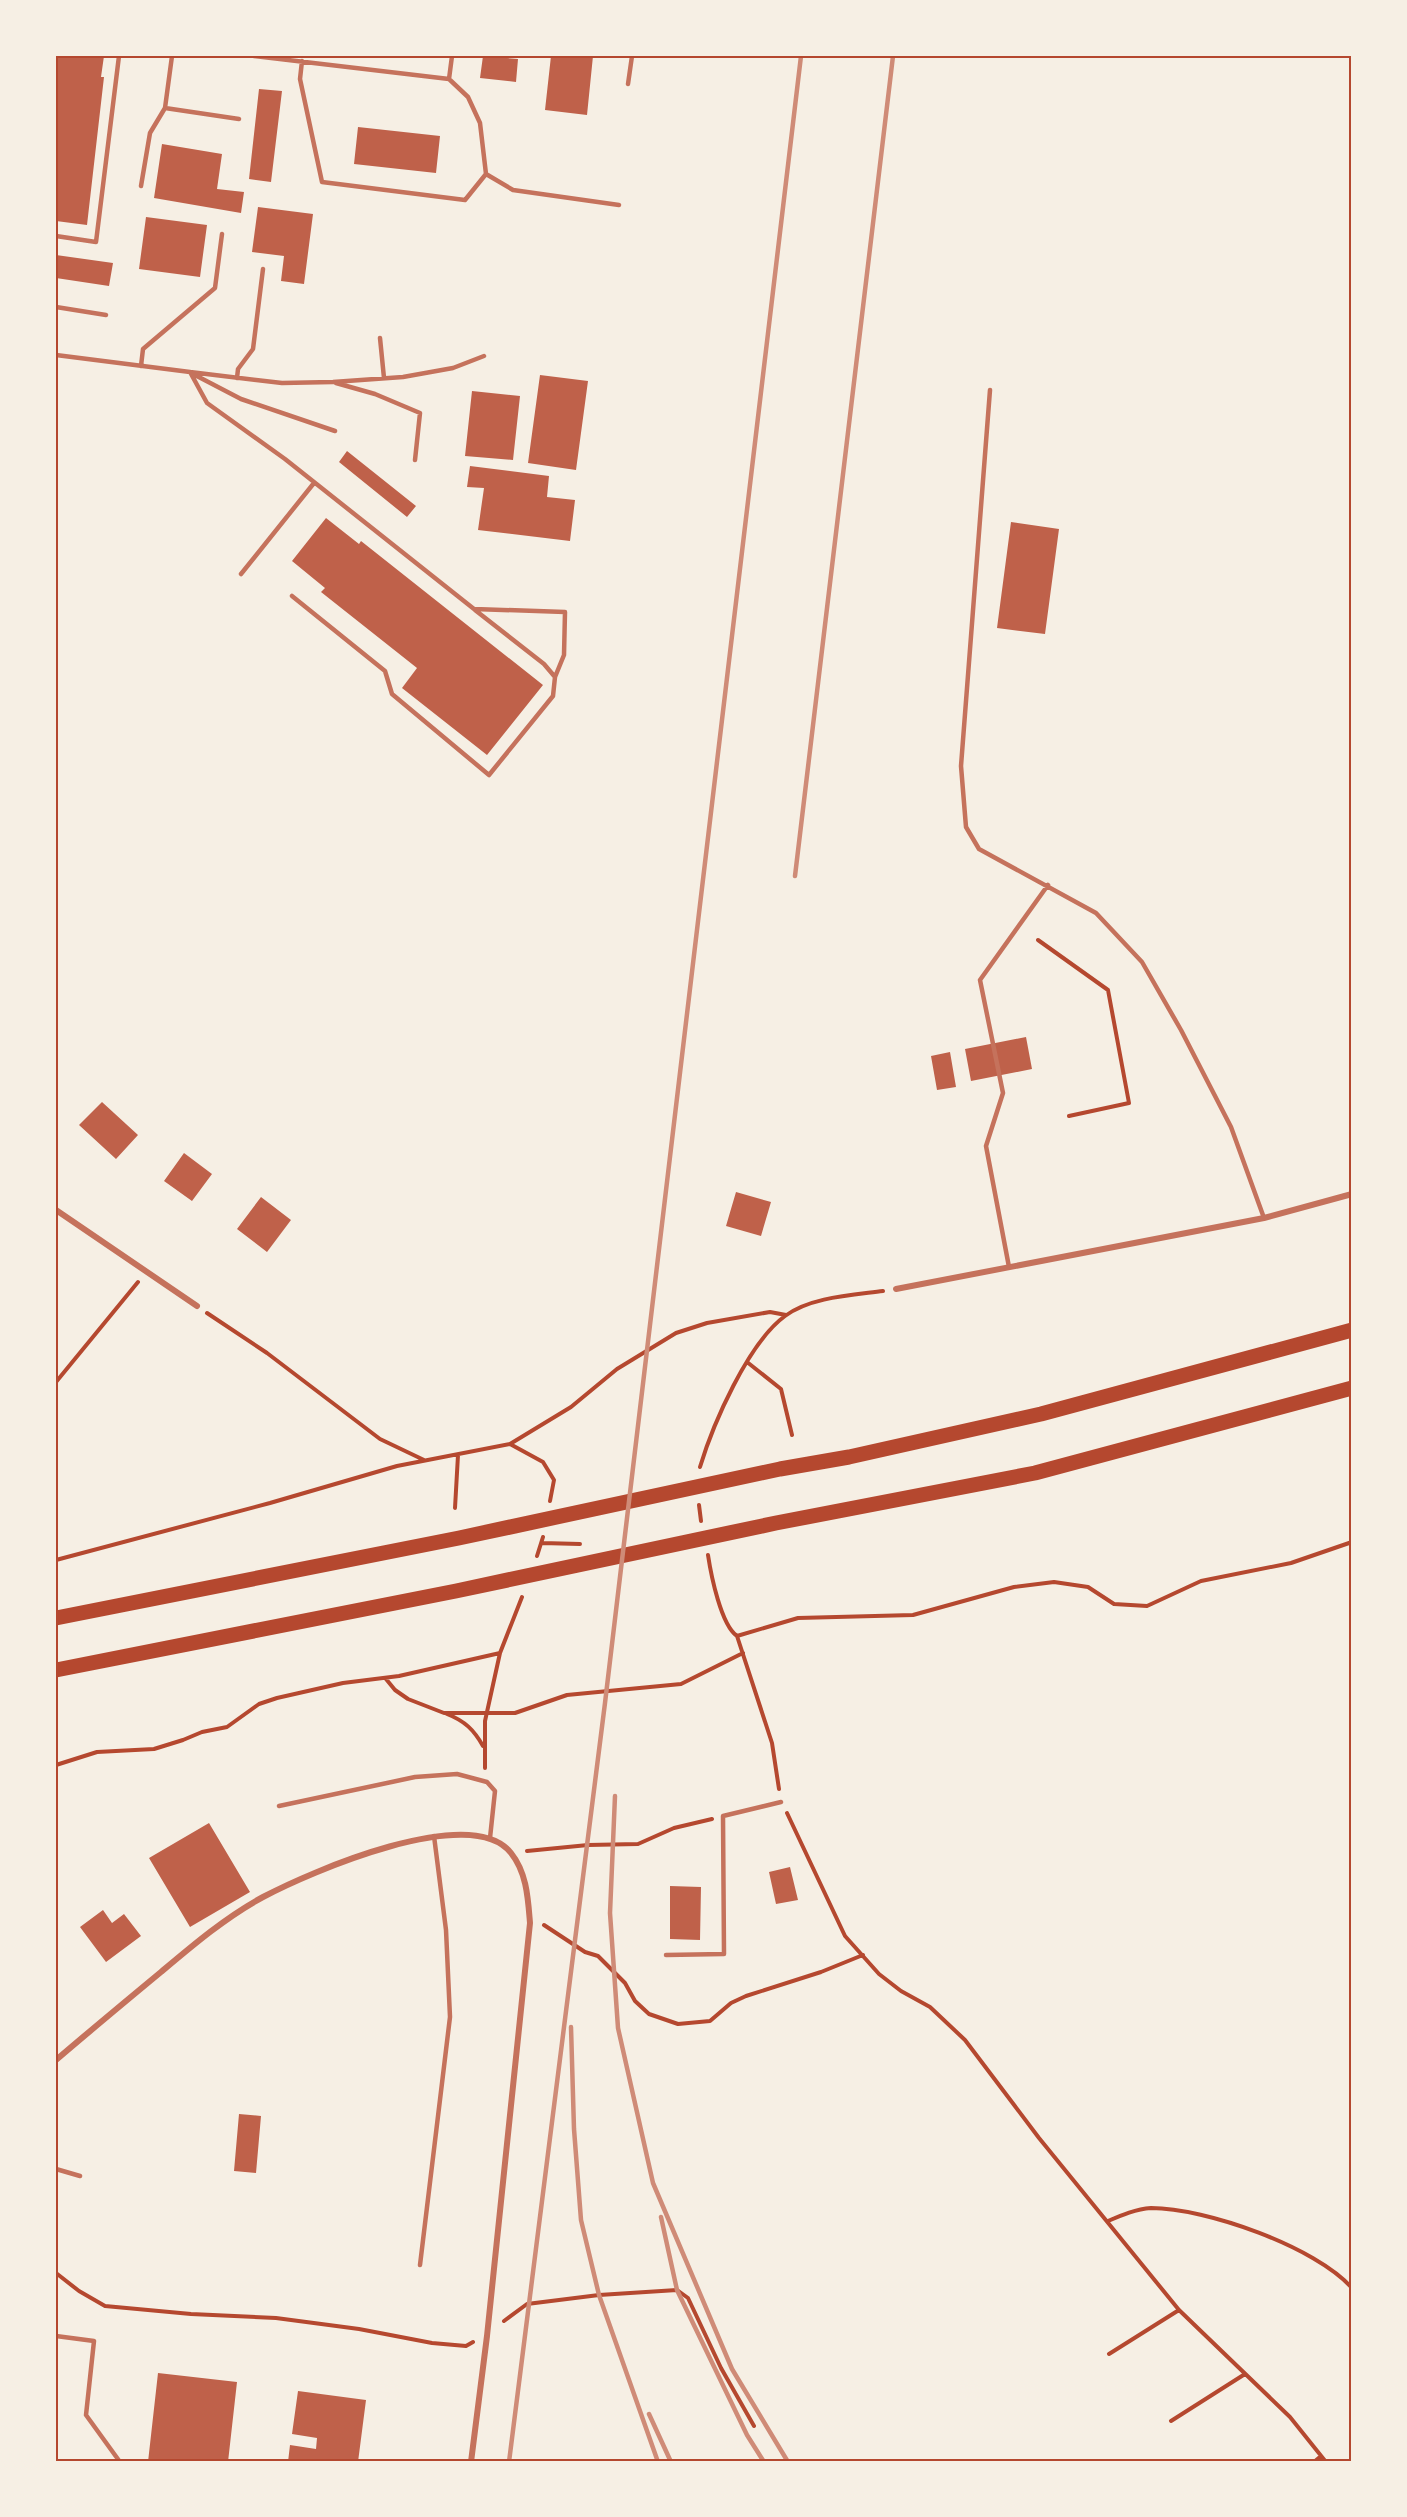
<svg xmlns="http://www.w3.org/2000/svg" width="1407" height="2517" viewBox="0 0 1407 2517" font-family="Roboto,sans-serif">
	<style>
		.building { fill: #bf614a }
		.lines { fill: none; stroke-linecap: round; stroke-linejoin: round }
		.path { stroke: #b5482f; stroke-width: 4 }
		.service { stroke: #c5725c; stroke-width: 4.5 }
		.minor { stroke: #c5725c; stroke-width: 6 }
		.primary { stroke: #b5482f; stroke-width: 15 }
		.rail { stroke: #cf8b77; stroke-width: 4.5 }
		.neatline { fill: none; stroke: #b5482f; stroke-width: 2 }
	</style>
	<rect width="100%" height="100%" fill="#f6efe4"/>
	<path class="building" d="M56 56H104L101 77H104L87 225 56 221Z
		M483 56 518 59 516 82 480 78Z
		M551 56H593L587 115 545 110Z
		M259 89 282 91 271 182 249 179Z
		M358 127 440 136 436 173 354 164Z
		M162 144 222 154 217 189 244 192 241 213 154 198Z
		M258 207 313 214 304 284 281 281 284 256 252 252Z
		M146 217 207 225 200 277 139 269Z
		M56 255 113 263 109 286 56 278Z
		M540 375 588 381 576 470 528 463Z
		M472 391 520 396 513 460 465 456Z
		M347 451 416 506 407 517 339 462Z
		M470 466 549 476 547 497 575 500 570 541 478 530 484 488 467 487Z
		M326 518 359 544 361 541 543 685 487 755 402 688 417 668 321 592 325 588 292 561Z
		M1011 522 1059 529 1045 634 997 628Z
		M1026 1037 1032 1069 971 1081 965 1049Z
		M950 1052 956 1087 937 1090 931 1056Z
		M102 1102 138 1135 116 1159 79 1125Z
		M184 1153 212 1174 192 1201 164 1181Z
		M736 1192 771 1202 761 1236 726 1226Z
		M261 1197 291 1220 267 1252 237 1229Z
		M209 1823 250 1892 190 1927 149 1858Z
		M790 1867 798 1900 776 1904 769 1872Z
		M670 1886 701 1887 700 1940 670 1939Z
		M103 1910 112 1923 124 1914 141 1936 106 1962 80 1927Z
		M239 2114 261 2116 256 2173 234 2171Z
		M158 2373 237 2382 228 2462H148Z
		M298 2391 366 2400 358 2462H288L290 2445 316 2449 317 2438 292 2434Z"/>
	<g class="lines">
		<path class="path" d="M1038 940 1108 990 1129 1103 1069 1116
			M207 1313 267 1353 380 1439 424 1460
			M747 1362 781 1389 792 1435
			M56 1382 138 1282
			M510 1444 543 1462 554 1480 550 1501
			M700 1467C713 1424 748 1343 785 1316 810 1297 853 1295 883 1291
			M699 1505 701 1521
			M455 1508 458 1455
			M542 1543 580 1544
			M708 1555C711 1575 721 1625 737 1636L772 1743 779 1789
			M537 1556 543 1537
			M56 1560 270 1503 397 1466 510 1444 571 1407 617 1369 676 1333 707 1323 770 1312 786 1315
			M737 1636 798 1618 913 1615 1014 1587 1054 1582 1088 1587 1114 1604 1147 1606 1201 1581 1291 1563 1352 1542
			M386 1679 395 1690 408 1699 444 1713H515L567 1695 681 1684 743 1653
			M447 1714C465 1721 474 1730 483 1746
			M56 1765 97 1752 154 1749 183 1740 202 1732 227 1727 259 1704 277 1698 343 1683 399 1676 500 1653 522 1597
			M485 1768V1721L500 1653
			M787 1813 845 1936 879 1974 901 1991 930 2007 965 2040 1039 2138 1179 2310 1290 2417 1326 2462
			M527 1851 588 1845 638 1844 674 1828 712 1819
			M544 1925 585 1952 598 1956 625 1983 635 2001 649 2014 678 2024 710 2021 731 2003 746 1996 821 1972 863 1955
			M1108 2221C1122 2215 1136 2209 1151 2208 1206 2208 1316 2247 1352 2288
			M56 2273 79 2291 105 2306 191 2314 276 2318 359 2329 432 2343 466 2346 473 2342
			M504 2321 527 2304 599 2295 677 2290 688 2298 721 2368 754 2426
			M1109 2354 1179 2310
			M1171 2421 1245 2374
			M1314 2462 1321 2456"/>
		<path class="service" d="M254 56 449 79 468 97 480 123 486 174 513 190 619 205
			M302 61 300 79 322 182 465 200 486 174
			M449 79 452 56
			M628 84 632 56
			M165 108 239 119
			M141 186 150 133 165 108 172 56
			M56 236 96 242 119 56
			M56 307 106 315
			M380 338 384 378
			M56 355 190 372 207 403 285 459 474 609 565 612 564 655 555 677 553 696 489 775 392 694 385 671 292 596
			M141 366 143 349 215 288 222 234
			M190 372 282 383 333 382 403 377 453 368 484 356
			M193 374 241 399 335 431
			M237 378 238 369 253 349 263 269
			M336 383 375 394 420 413 415 460
			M990 390 961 766 966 827 979 849 1096 913 1142 962 1181 1030 1231 1127 1264 1218
			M241 574 314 483
			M475 610 544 664 555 677
			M1009 1267 986 1146 1003 1093 980 980 1048 885
			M279 1806 415 1777 457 1774 487 1782 495 1791 490 1838
			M666 1955 724 1954 723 1816 781 1802
			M56 2169 80 2176
			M420 2265 450 2017 446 1930 434 1836
			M56 2336 94 2341 86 2415 120 2462"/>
		<path class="minor" d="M56 1210 197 1306
			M896 1289 1264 1218 1352 1194
			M56 2060C91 2030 126 2001 161 1972 193 1945 226 1917 263 1897 310 1872 471 1802 511 1853 527 1873 528 1899 530 1923L487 2336 471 2462"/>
		<path class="primary" d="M56 1618 459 1538 780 1469 849 1457 1041 1414 1352 1330
			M56 1670 456 1591 776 1523 1035 1473 1352 1388"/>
		<path class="rail" d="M795 876 893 56
			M615 1796 610 1913 618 2028 653 2183 732 2369 788 2462
			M571 2027 574 2129 581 2220 599 2295 658 2462
			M661 2217 677 2290 747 2435 764 2462
			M649 2414 671 2462
			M509 2462 605 1703 801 56"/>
	</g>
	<rect width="1407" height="2517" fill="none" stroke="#f6efe4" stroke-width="114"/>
	<rect x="57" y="57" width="1293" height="2403" class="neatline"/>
</svg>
